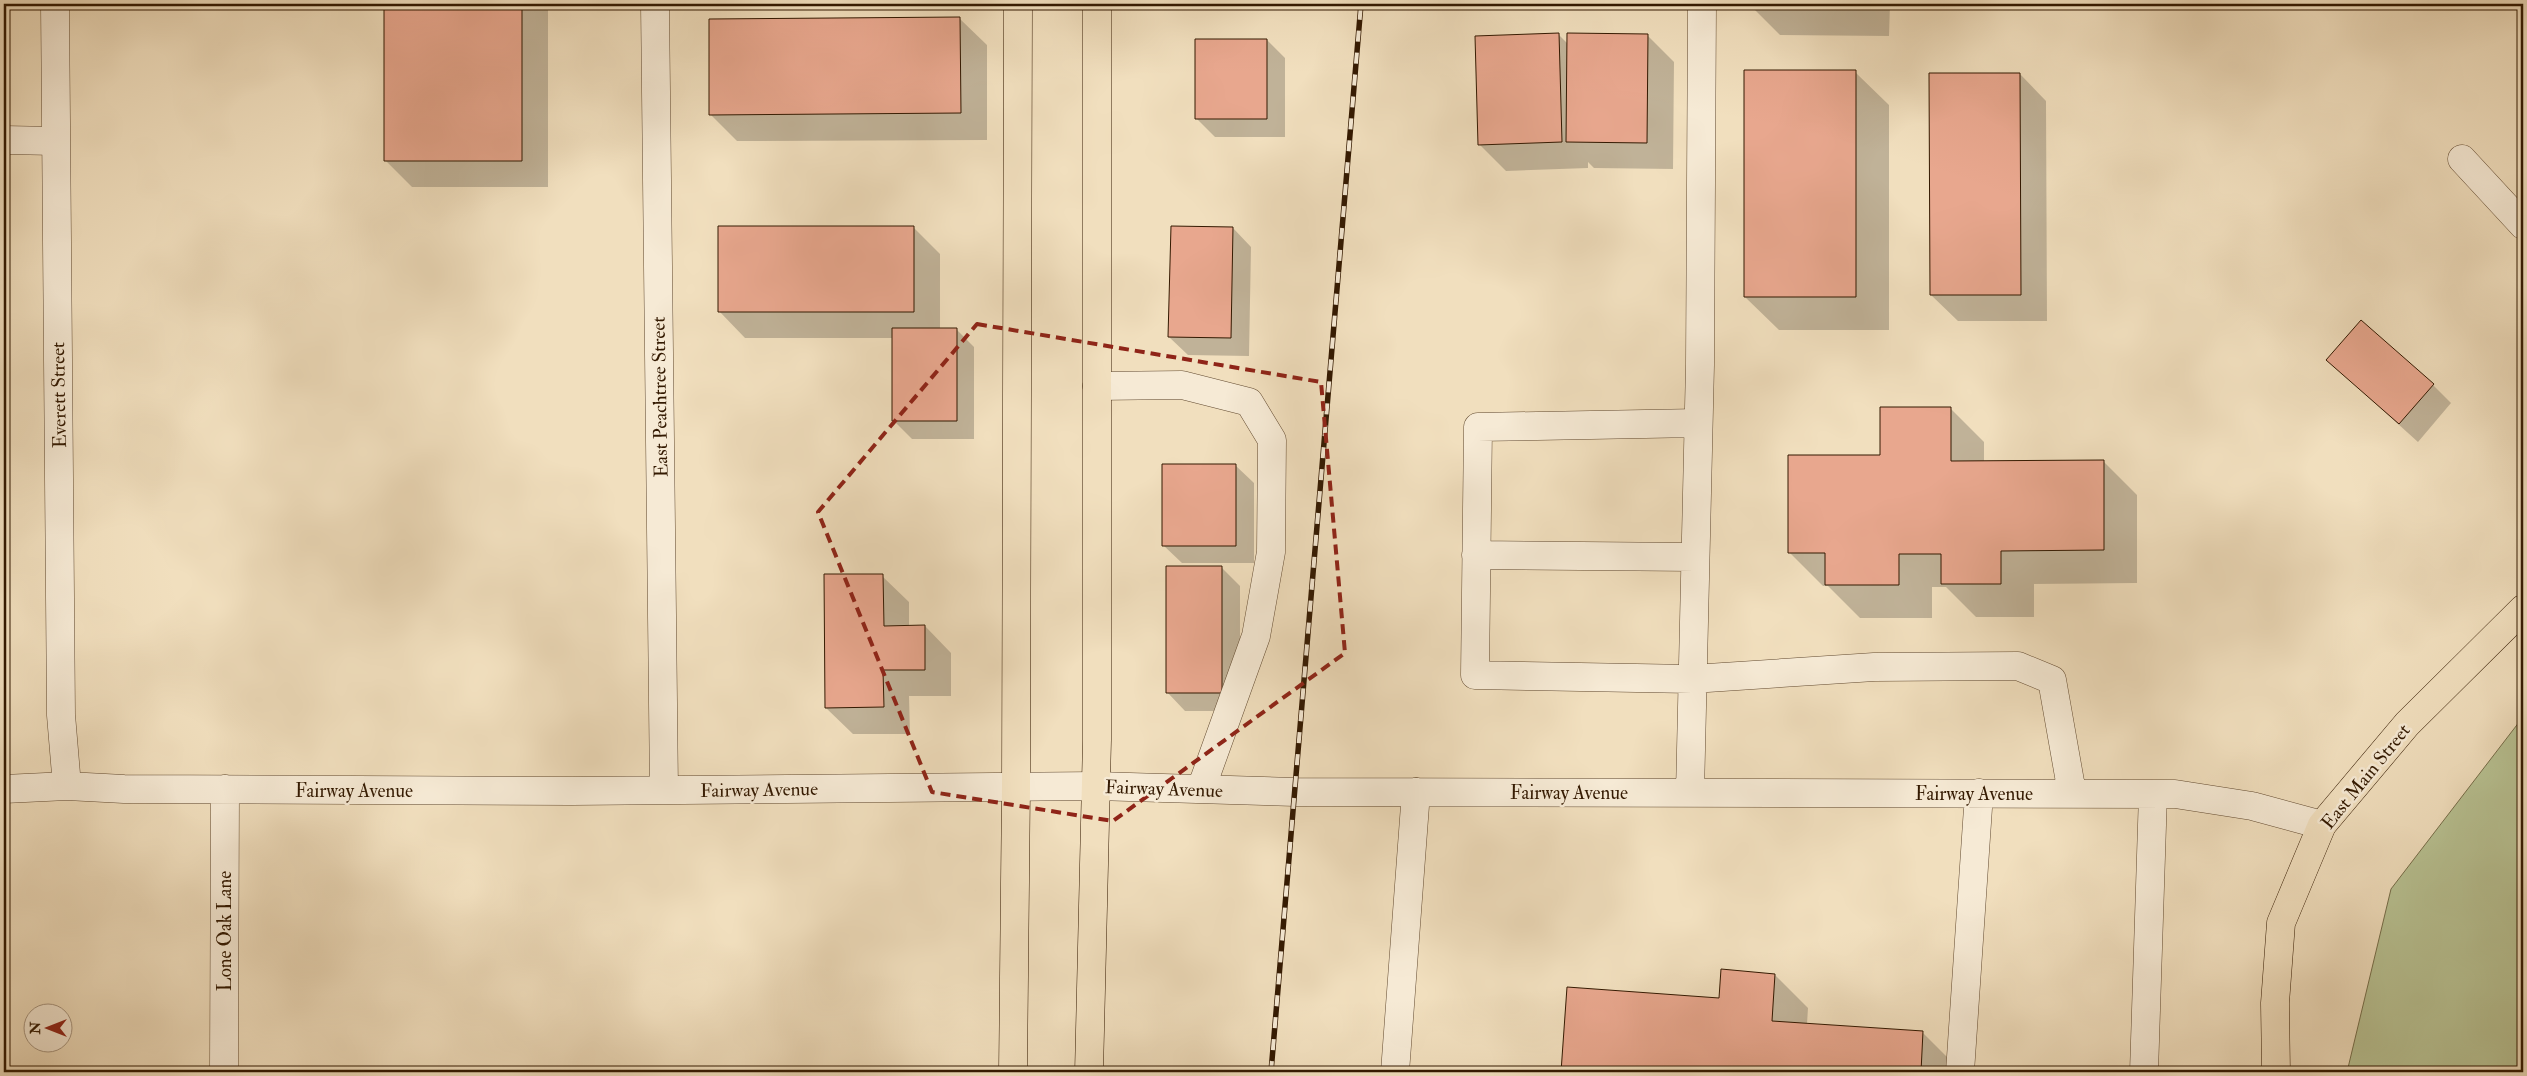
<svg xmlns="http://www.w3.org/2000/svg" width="2527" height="1076" viewBox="0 0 2527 1076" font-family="'IM FELL Double Pica',serif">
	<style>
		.green { fill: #b8c293; stroke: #766e4a }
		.shadow { fill: #0003 }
		.building { fill: #e8a78e; stroke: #331901 }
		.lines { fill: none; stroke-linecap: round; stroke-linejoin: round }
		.minor-casing { stroke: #624a30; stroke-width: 29 }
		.major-casing { stroke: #331901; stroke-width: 29 }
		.minor { stroke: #f6ead5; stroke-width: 28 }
		.major { stroke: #f1dfbe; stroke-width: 28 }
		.rail-casing { stroke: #331901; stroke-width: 5.5 }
		.rail { stroke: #f6ead5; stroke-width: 4; stroke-dasharray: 11; stroke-linecap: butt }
		.marked { fill: none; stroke: #8f2418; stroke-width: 4; stroke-dasharray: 10 6; stroke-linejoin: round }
		.labels { text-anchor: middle; stroke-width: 5; stroke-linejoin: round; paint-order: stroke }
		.street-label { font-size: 19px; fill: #331901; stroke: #f6ead5 }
	</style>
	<rect width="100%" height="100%" fill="#f1dfbe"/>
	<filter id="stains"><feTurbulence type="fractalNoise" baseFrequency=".004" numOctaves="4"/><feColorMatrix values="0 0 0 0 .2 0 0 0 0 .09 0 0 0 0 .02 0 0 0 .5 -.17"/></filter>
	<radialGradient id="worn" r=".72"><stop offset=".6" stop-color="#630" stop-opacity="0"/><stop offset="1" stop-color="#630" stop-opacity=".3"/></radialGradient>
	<path class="green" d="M2523 717V1072H2347L2391 889Z"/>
	<path class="shadow" d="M385 4H548V187H412L385 160Z
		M1749 4H1890L1889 36 1780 35Z
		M960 19 987 45V140L737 141 710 114Z
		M1559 35 1568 44 1647 35 1674 62 1673 169 1594 168 1588 162V168L1506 171 1479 144Z
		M1267 40 1285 58V137H1215L1197 119Z
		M1855 72 1889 105V330H1779L1745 297Z
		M2020 74 2046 101 2047 321H1958L1931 295Z
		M914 228 940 254V329H956L974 347V439H912L893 420V338H745L719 311Z
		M1233 228 1251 247 1249 356 1188 355 1169 337Z
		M2327 360 2433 385 2451 403 2418 442Z
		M1950 408 1984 442V462L2103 461 2137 495V583L2034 584V617H1976L1946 587H1932V618H1860L1828 586H1823L1789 552 1881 456Z
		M1235 465 1254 483V563H1182L1163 545Z
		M1221 567 1240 586V711H1185L1167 692Z
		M882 576 909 602V627L925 626 951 653V696H909L910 734H853L826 708Z
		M1775 975 1808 1008 1807 1024 1923 1033 1956 1066V1072H1562L1568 988 1720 999Z"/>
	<path class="building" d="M384 4H522V161H384Z
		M960 17 961 113 709 115V19Z
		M1559 33 1562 142 1478 145 1475 36Z
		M1567 33 1648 34 1647 143 1566 142Z
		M1195 39H1267V119H1195Z
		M1744 70H1856V297H1744Z
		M1929 73H2020L2021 295H1930Z
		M718 226H914V312H718Z
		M1171 226 1233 227 1231 338 1168 337Z
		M2361 320 2434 384 2399 424 2326 360Z
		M892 328H957V421H892Z
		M1880 407H1951V461L2104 460V550L2001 551V584H1941V554H1899V585H1825V553H1788V455H1880Z
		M1162 464H1236V546H1162Z
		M1166 566H1222V693H1166Z
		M824 574H883L884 626 925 625V670H883L884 707 825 708Z
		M1721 969 1775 974 1772 1021 1923 1031 1921 1072H1561L1567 987 1719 998Z"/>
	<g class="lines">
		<defs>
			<path id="minor" d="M55 4 61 715 67 786
				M655 4 664 790
				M4 140 56 141
				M2462 159 2523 225
				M1097 386 1182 385 1249 402 1272 440 1271 552 1256 636 1201 789
				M1698 423 1478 427 1475 675 1692 679 1874 667 2018 666 2052 680 2072 793
				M1476 555 1695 557
				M4 789 67 786 124 789 572 791 1096 786 1295 792 2175 794 2252 806 2322 825
				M1690 793 1700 365 1702 4
				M224 1072 225 789
				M1395 1072 1416 792
				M1960 1072 1979 793
				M2144 1072 2153 794"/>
			<path id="major" d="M1013 1072 1016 788 1018 4
				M1089 1072 1097 740V4
				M2276 1072 2275 1003 2281 923 2322 825 2407 724 2523 609"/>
		</defs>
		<use href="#minor" class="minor-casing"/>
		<use href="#major" class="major-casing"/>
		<use href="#minor" class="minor"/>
		<use href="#major" class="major"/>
		<defs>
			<path id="rail" d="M1271 1072 1361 4"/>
		</defs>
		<use href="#rail" class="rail-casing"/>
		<use href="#rail" class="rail"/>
	</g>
	<path class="marked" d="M977 324 1321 382 1345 653 1113 821 932 792 818 512Z"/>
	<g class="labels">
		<g class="street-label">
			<text transform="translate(58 395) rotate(-91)" y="7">Everett Street</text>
			<text transform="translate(659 397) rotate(-91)" y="7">East Peachtree Street</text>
			<text transform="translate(2365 776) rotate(-51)" y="7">East Main Street</text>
			<text transform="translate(1164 788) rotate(2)" y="7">Fairway Avenue</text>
			<text transform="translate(759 789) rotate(-1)" y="7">Fairway Avenue</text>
			<text x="354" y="797">Fairway Avenue</text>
			<text x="1569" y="799">Fairway Avenue</text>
			<text x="1974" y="800">Fairway Avenue</text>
			<text transform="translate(224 931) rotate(-90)" y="7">Lone Oak Lane</text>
		</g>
	</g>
	<rect width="2527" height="1076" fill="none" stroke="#f1dfbe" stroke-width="20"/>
	<rect x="5" y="5" width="2517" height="1066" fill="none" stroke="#331901" stroke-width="2.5"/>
	<rect x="10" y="10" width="2507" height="1056" fill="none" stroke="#331901"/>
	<g transform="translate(48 1028) rotate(270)"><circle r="24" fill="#f6ead5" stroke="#a89680"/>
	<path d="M0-4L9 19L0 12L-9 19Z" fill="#8f2418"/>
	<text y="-8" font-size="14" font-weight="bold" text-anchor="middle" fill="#331901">N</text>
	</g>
	<rect width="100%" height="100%" filter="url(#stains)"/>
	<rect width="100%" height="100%" fill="url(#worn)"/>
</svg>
